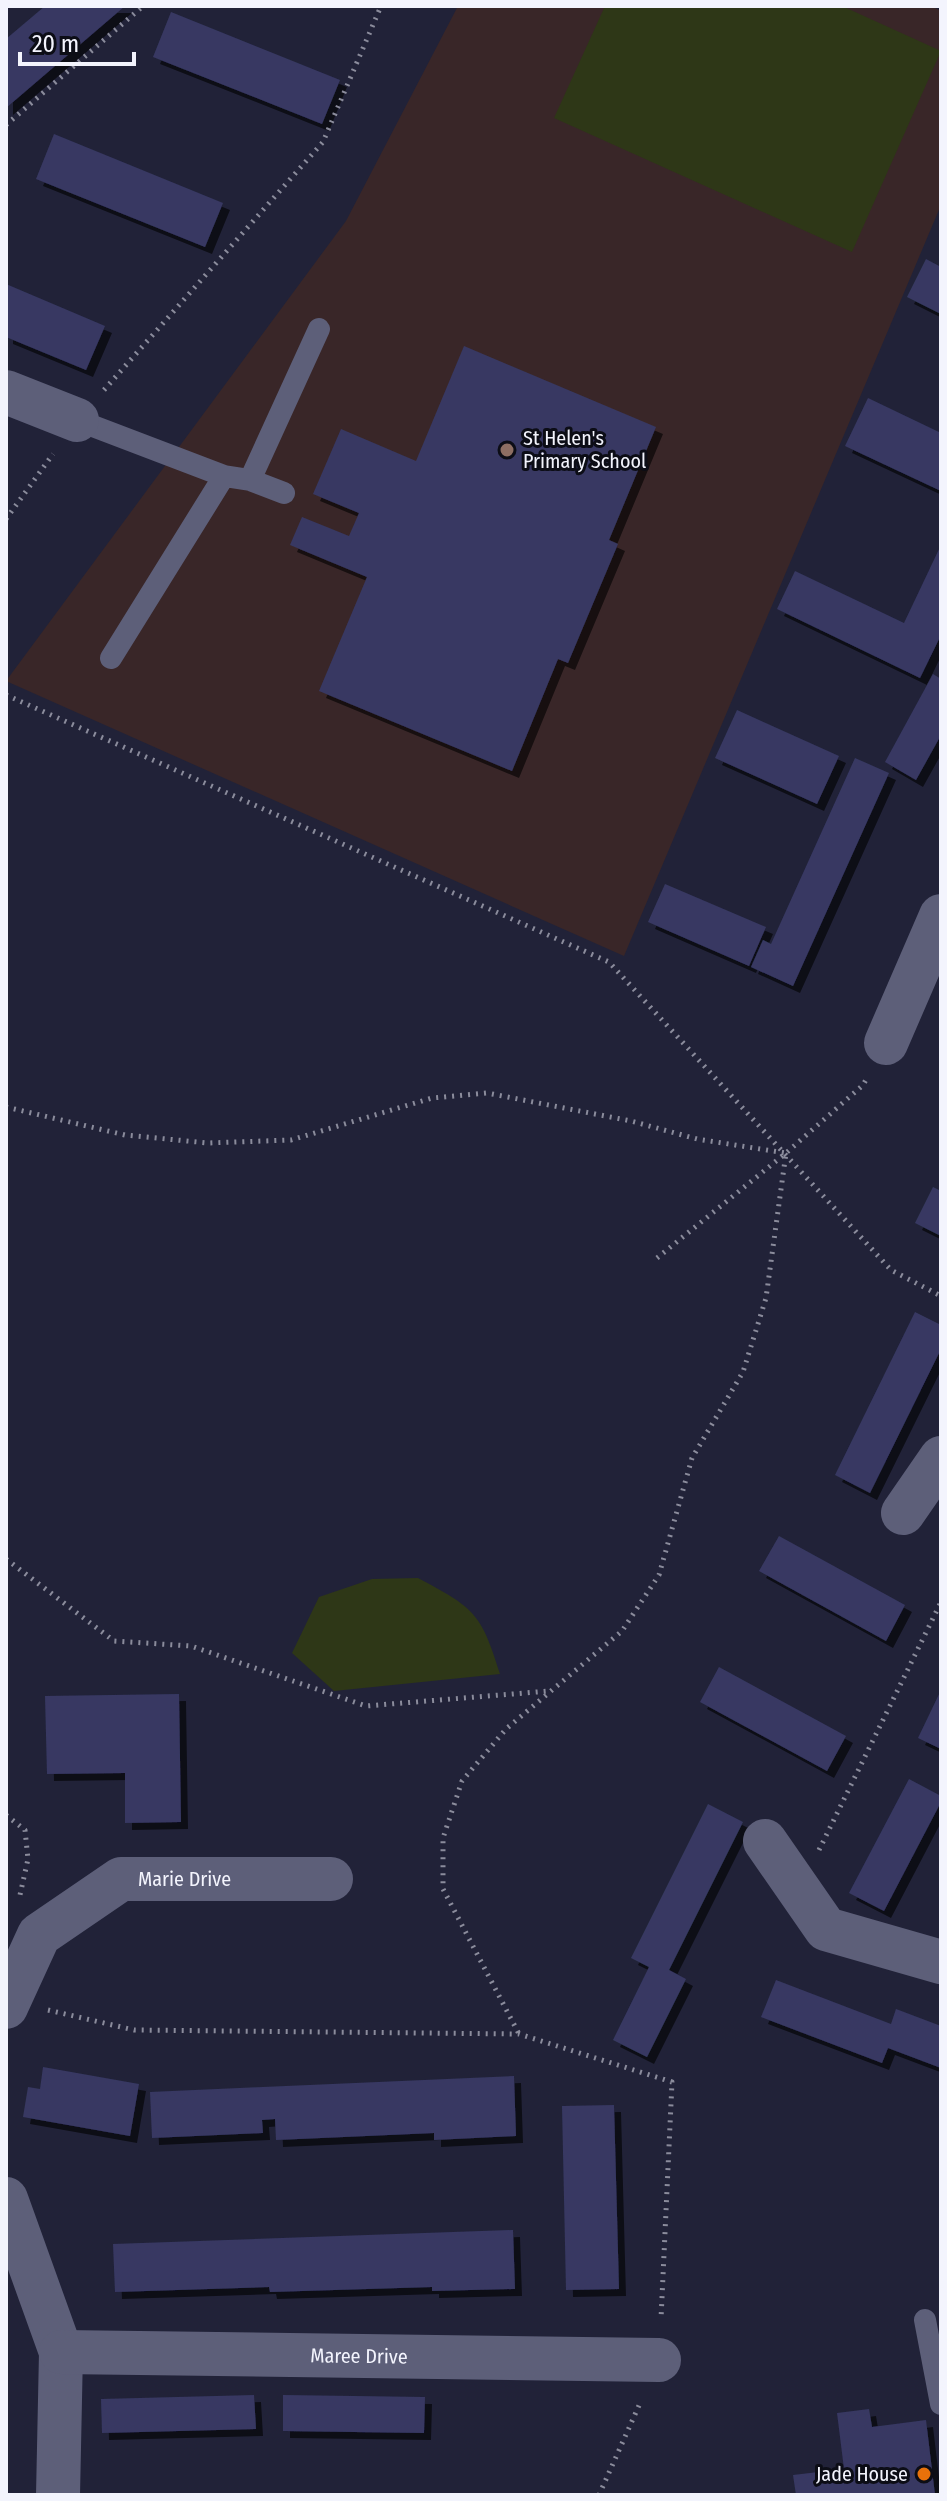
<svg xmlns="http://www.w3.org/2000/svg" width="947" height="2501" viewBox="0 0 947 2501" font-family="'Fira Sans Condensed',sans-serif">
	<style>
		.education { fill: #392628 }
		.green { fill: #2e3717 }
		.building { fill: #373862; filter: url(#shadow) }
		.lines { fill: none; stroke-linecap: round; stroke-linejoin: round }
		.path { stroke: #8b8c9c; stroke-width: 5; stroke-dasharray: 2 6; stroke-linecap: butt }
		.service { stroke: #5d5f79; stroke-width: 22 }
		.minor { stroke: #5d5f79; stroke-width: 44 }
		.education-dot { fill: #8d6e63; stroke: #0c0d16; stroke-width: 3 }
		.food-dot { fill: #e8710a; stroke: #0c0d16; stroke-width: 3 }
		.labels { text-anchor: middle; stroke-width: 6; stroke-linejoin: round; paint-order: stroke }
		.poi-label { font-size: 20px; fill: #f3f4fd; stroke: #0c0d16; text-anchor: start }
		.street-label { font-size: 20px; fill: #f3f4fd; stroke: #0c0d16 }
	</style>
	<defs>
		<filter id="shadow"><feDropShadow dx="7" dy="7" stdDeviation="0" flood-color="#0009"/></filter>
	</defs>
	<rect width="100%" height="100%" fill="#212238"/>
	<path class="education" d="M458 6H931L941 11V205L624 956 6 681 346 221Z"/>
	<path class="green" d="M605 6H842L941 51 852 252 554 118Z
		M418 1578C474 1608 481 1612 500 1674L334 1691 292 1653 319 1597 372 1579Z"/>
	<path class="building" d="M45 6H125L6 108V39Z
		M171 12 340 80 322 124 153 57Z
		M54 134 223 203 205 247 36 179Z
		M926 259 941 267V314L907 297Z
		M6 284 105 326 86 370 6 337Z
		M464 346 656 427 609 540 618 544 568 663 558 659 512 771 319 691 367 577 290 545 302 517 349 536 359 513 313 494 341 429 416 461Z
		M868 398 941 433V491L845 446Z
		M941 545V635L920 678 777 609 795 571 904 623Z
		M933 674 941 679V735L916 780 885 762Z
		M737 710 839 756 817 804 715 758Z
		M855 758 889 773 793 986 751 967 763 940 771 944Z
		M665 884 766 927 749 966 648 922Z
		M933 1187 941 1191V1236L915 1223Z
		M915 1312 941 1325V1349L870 1493 835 1475Z
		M779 1536 905 1605 886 1641 759 1571Z
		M719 1667 846 1736 827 1771 700 1702Z
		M941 1690V1749L918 1738Z
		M179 1694 181 1822 125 1823V1773L47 1774 45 1696Z
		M909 1779 941 1796V1802L884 1911 849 1893Z
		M708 1804 743 1822 669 1970 686 1979 647 2057 613 2040 649 1967 631 1958Z
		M776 1980 891 2024 896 2009 941 2026V2068L888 2048 882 2063 761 2017Z
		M43 2067 139 2084 130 2136 23 2117 28 2087 40 2089Z
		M514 2076 516 2136 434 2140V2133L276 2140 275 2119 262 2120 263 2133 152 2138 150 2092Z
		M614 2105 619 2289 566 2290 562 2106Z
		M513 2230 515 2289 432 2291V2287L270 2292 269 2287 115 2292 113 2244Z
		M254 2395 256 2429 102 2433 101 2399Z
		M283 2395 425 2397 424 2433 283 2431Z
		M869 2409 872 2427 926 2420 935 2495H796L793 2475 844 2469 837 2413Z"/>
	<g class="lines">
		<path class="path" d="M6 125 143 6
			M104 390 323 142 381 6
			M6 519 53 454
			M6 695 609 962 891 1270 941 1296
			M6 1107 125 1135 208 1143 291 1140 432 1098 487 1093 631 1121 697 1139 786 1153 766 1298 743 1372 692 1458 659 1575 622 1631 506 1729 462 1781 443 1838V1889L519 2034
			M657 1258 786 1153 863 1085 868 1076
			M6 1559 114 1641 191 1646 366 1706 549 1691
			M6 1815 25 1830 28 1859 20 1895
			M819 1850 941 1602
			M48 2010 134 2030 519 2034 672 2082 661 2319
			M599 2495 641 2401"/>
		<path class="service" d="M77 420 224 476
			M250 480 284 493
			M111 658 224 476 250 480 319 329
			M925 2320 941 2404"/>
		<g class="minor">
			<path d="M6 392 77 420"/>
			<path d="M886 1043 941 916"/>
			<path d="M903 1513 941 1458"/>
			<path d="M765 1841 826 1929 941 1962"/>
			<path id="s1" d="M6 2007 39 1935 121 1879H331"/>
			<path d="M6 2199 61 2352 58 2495"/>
			<path id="s2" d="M61 2352 659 2360"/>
		</g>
	</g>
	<circle class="education-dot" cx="507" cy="450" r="8"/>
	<circle class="food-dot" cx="924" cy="2474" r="8"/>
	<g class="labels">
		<g class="poi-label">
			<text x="523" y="445">St Helen's<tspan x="523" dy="23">Primary School</tspan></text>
			<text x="908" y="2481" text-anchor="end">Jade House</text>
		</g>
		<g class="street-label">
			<text dy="7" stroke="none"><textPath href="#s1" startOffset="242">Marie Drive</textPath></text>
			<text dy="7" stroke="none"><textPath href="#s2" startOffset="298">Maree Drive</textPath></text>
		</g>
	</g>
	<rect width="947" height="2501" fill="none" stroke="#f3f4fd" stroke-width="16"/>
	<path d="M20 52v12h114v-12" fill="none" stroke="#f3f4fd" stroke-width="4"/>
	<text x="32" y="52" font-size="24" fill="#f3f4fd" stroke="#0c0d16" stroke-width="6" paint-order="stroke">20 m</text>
</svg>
